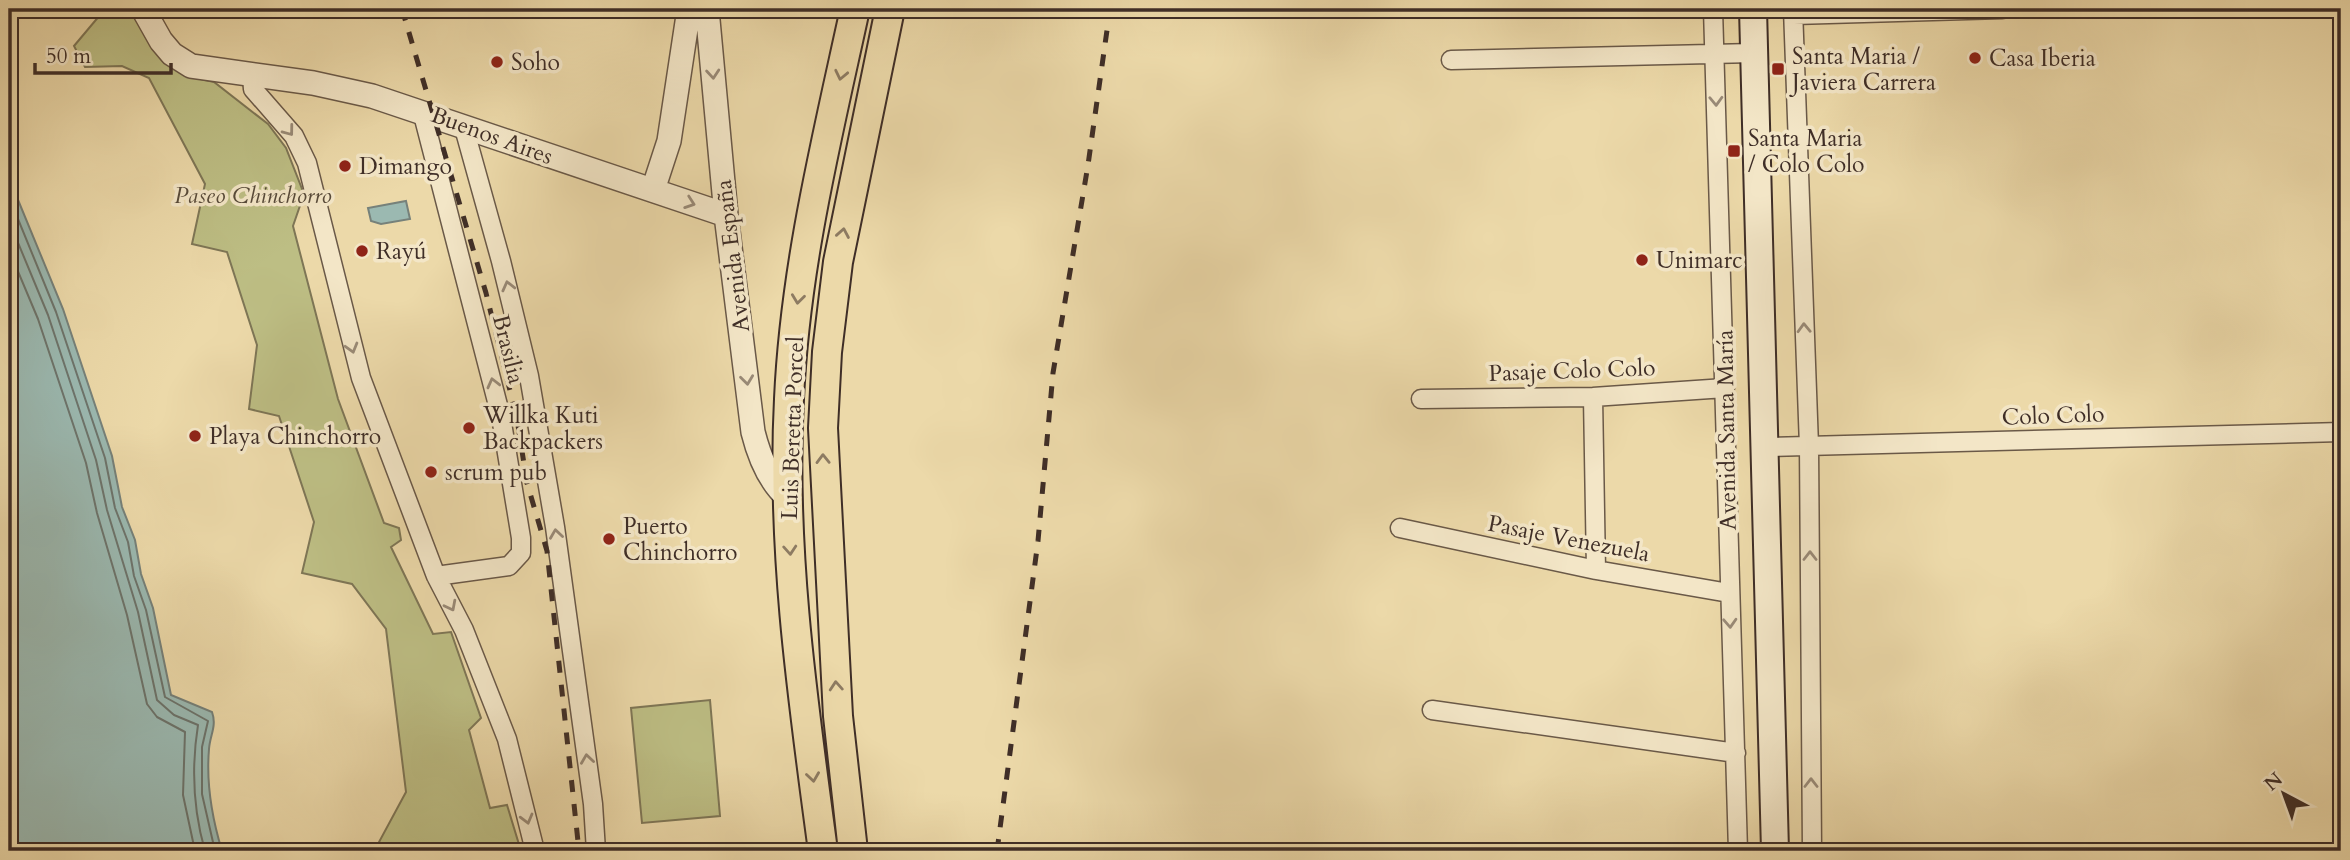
<svg xmlns="http://www.w3.org/2000/svg" width="2350" height="860" viewBox="0 0 2350 860" font-family="Cardo,serif">
	<style>
		.green { fill: #bdbe84; stroke: #7e7656; stroke-width: 2 }
		.water { fill: #9bb9b1; stroke: #76817a; stroke-width: 2 }
		.lines { fill: none; stroke-linecap: round; stroke-linejoin: round }
		.shore { stroke: #6d746c; stroke-width: 2 }
		.minor-casing { stroke: #6a5948; stroke-width: 21 }
		.tertiary-casing { stroke: #6a5948; stroke-width: 26 }
		.secondary-casing { stroke: #3f2e27; stroke-width: 30 }
		.primary-casing { stroke: #3f2e27; stroke-width: 32 }
		.minor { stroke: #f3e6c7; stroke-width: 18 }
		.tertiary { stroke: #f3e6c7; stroke-width: 23 }
		.secondary { stroke: #f3e6c7; stroke-width: 26 }
		.primary { stroke: #ecd9a9; stroke-width: 28 }
		.rail { stroke: #3f2e27; stroke-width: 5; stroke-dasharray: 12 12; stroke-linecap: butt }
		.oneway { stroke: #998a77 }
		.oneway2 { stroke: #8d7b62 }
		.poi-dot { fill: #8f2418; stroke: #f3e6c7; stroke-width: 2.5 }
		.labels { text-anchor: middle; stroke-width: 7; stroke-linejoin: round; paint-order: stroke }
		.poi-label { font-size: 23px; fill: #3f2e27; stroke: #f3e6c7; text-anchor: start }
		.street-label { font-size: 23px; fill: #3f2e27; stroke: #f3e6c7 }
		.park-label { font-size: 23px; font-style: italic; fill: #584b3a; stroke: #f3e6c7 }
	</style>
	<rect width="100%" height="100%" fill="#ecd9a9"/>
	<filter id="stains"><feTurbulence type="fractalNoise" baseFrequency=".00286" numOctaves="4"/><feColorMatrix values="0 0 0 0 .2 0 0 0 0 .09 0 0 0 0 .02 0 0 0 .5 -.17"/></filter>
	<radialGradient id="worn" r=".72"><stop offset=".6" stop-color="#630" stop-opacity="0"/><stop offset="1" stop-color="#630" stop-opacity=".3"/></radialGradient>
	<path class="green" d="M105 9H131L152 47 187 76 214 82 268 124 286 148 304 194 293 226 338 399 384 523 399 528 401 540 391 547 433 634 451 632 481 718 469 730 490 808 507 805 521 851H395L379 842 406 792 386 629 352 584 302 573 314 522 279 416 249 409 257 345 227 252 192 244 205 184 149 78 122 66 85 67 74 46Z
		M710 700 720 816 642 823 631 708Z"/>
	<path class="water" d="M9 178 63 309 112 456 122 507 135 540 141 574 153 608 171 695 212 712C217 726 210 735 209 749 206 784 212 818 222 851H9Z
		M406 201 410 219 381 224 371 221 368 208Z"/>
	<g class="lines">
		<path class="shore" d="M9 197 56 312 105 458 115 508 128 542 134 576 146 610 165 697 208 721 202 747V794L215 851
			M9 221 48 315 96 460 107 510 138 612 157 700 174 715 198 725C191 769 193 809 205 851
			M9 250 38 319 86 463 97 513 127 615 147 704 157 717 185 732 183 795 195 851"/>
		<defs>
			<path id="minor" d="M1713 9 1738 851
				M1793 9 1809 446 1812 851
				M1794 15 2002 9
				M1451 60 1754 53
				M252 76 253 89 294 136 307 163 361 378 436 576 464 630 507 739 535 851
				M422 111 501 417 521 538V553L509 566 436 576
				M464 128 501 261 529 376 555 527 593 804 596 851
				M1593 397 1596 570
				M1421 399 1593 397 1725 388
				M1766 447 2341 432
				M1400 528 1596 570 1729 593
				M1432 710 1736 753"/>
			<path id="tertiary" d="M143 9 161 41 172 54 191 66 313 83 372 96 726 215
				M700 9 708 20 726 215 753 432C759 456 768 480 787 497
				M653 190 669 141 689 9"/>
			<path id="secondary" d="M1753 9 1775 851"/>
			<path id="primary" d="M823 851C803 702 781 550 789 399 795 266 827 138 855 9
				M853 851 838 716 823 428 827 352 838 262 890 9"/>
		</defs>
		<use href="#minor" class="minor-casing"/>
		<use href="#tertiary" class="tertiary-casing"/>
		<use href="#secondary" class="secondary-casing"/>
		<use href="#primary" class="primary-casing"/>
		<use href="#minor" class="minor"/>
		<use href="#tertiary" class="tertiary"/>
		<use href="#secondary" class="secondary"/>
		<use href="#primary" class="primary"/>
		<path class="rail" d="M402 9 486 293 517 419 527 483 547 551 579 851
			M997 851 1038 541 1053 373 1088 165 1110 9"/>
	</g>
	<defs><path id="oneway-chevron" d="M-2-3.5L2.5 0L-2 3.5" fill="none" stroke-width="1.6" stroke-linecap="round" stroke-linejoin="round" transform="scale(1.75)"/></defs>
	<g class="oneway">
		<use href="#oneway-chevron" transform="translate(713 74) rotate(85)"/>
		<use href="#oneway-chevron" transform="translate(1716 101) rotate(88)"/>
		<use href="#oneway-chevron" transform="translate(289 131) rotate(53)"/>
		<use href="#oneway-chevron" transform="translate(690 203) rotate(19)"/>
		<use href="#oneway-chevron" transform="translate(508 286) rotate(-104)"/>
		<use href="#oneway-chevron" transform="translate(1804 328) rotate(-92)"/>
		<use href="#oneway-chevron" transform="translate(352 348) rotate(74)"/>
		<use href="#oneway-chevron" transform="translate(747 380) rotate(83)"/>
		<use href="#oneway-chevron" transform="translate(493 383) rotate(-104)"/>
		<use href="#oneway-chevron" transform="translate(556 534) rotate(-98)"/>
		<use href="#oneway-chevron" transform="translate(1810 556) rotate(-90)"/>
		<use href="#oneway-chevron" transform="translate(451 606) rotate(63)"/>
		<use href="#oneway-chevron" transform="translate(1730 623) rotate(87)"/>
		<use href="#oneway-chevron" transform="translate(587 759) rotate(-98)"/>
		<use href="#oneway-chevron" transform="translate(1811 783) rotate(-90)"/>
		<use href="#oneway-chevron" transform="translate(527 819) rotate(75)"/>
	</g>
	<g class="oneway2">
		<use href="#oneway-chevron" transform="translate(841 75) rotate(102)"/>
		<use href="#oneway-chevron" transform="translate(843 233) rotate(-80)"/>
		<use href="#oneway-chevron" transform="translate(798 299) rotate(97)"/>
		<use href="#oneway-chevron" transform="translate(823 459) rotate(-91)"/>
		<use href="#oneway-chevron" transform="translate(790 550) rotate(86)"/>
		<use href="#oneway-chevron" transform="translate(836 686) rotate(-94)"/>
		<use href="#oneway-chevron" transform="translate(813 777) rotate(82)"/>
	</g>
	<g class="poi-dot">
		<circle cx="1975" cy="58" r="7"/>
		<circle cx="497" cy="62" r="7"/>
		<rect x="1771" y="62" width="14" height="14" rx="3.5"/>
		<rect x="1727" y="144" width="14" height="14" rx="3.5"/>
		<circle cx="345" cy="166" r="7"/>
		<circle cx="362" cy="251" r="7"/>
		<circle cx="1642" cy="260" r="7"/>
		<circle cx="469" cy="428" r="7"/>
		<circle cx="195" cy="436" r="7"/>
		<circle cx="431" cy="472" r="7"/>
		<circle cx="609" cy="539" r="7"/>
	</g>
	<g class="labels">
		<g class="poi-label">
			<text x="1792" y="64">Santa Maria /<tspan x="1792" dy="26">Javiera Carrera</tspan></text>
			<text x="1989" y="66">Casa Iberia</text>
			<text x="511" y="70">Soho</text>
			<text x="1748" y="146">Santa Maria<tspan x="1748" dy="26">/ Colo Colo</tspan></text>
			<text x="359" y="174">Dimango</text>
			<text x="376" y="259">Rayú</text>
			<text x="1656" y="268">Unimarc</text>
			<text x="483" y="423">Willka Kuti<tspan x="483" dy="26">Backpackers</tspan></text>
			<text x="209" y="444">Playa Chinchorro</text>
			<text x="445" y="480">scrum pub</text>
			<text x="623" y="534">Puerto<tspan x="623" dy="26">Chinchorro</tspan></text>
		</g>
		<g class="street-label">
			<text transform="translate(492 135) rotate(20)" y="8">Buenos Aires</text>
			<text transform="translate(732 256) rotate(-97)" y="8">Avenida España</text>
			<text transform="translate(509 349) rotate(76)" y="8">Brasilia</text>
			<text transform="translate(1572 370) rotate(-2)" y="8">Pasaje Colo Colo</text>
			<text transform="translate(2053 415) rotate(-2)" y="8">Colo Colo</text>
			<text transform="translate(792 428) rotate(-88)" y="8">Luis Beretta Porcel</text>
			<text transform="translate(1726 430) rotate(-91)" y="8">Avenida Santa María</text>
			<text transform="translate(1569 538) rotate(11)" y="8">Pasaje Venezuela</text>
		</g>
		<g class="park-label">
			<text x="253" y="203">Paseo Chinchorro</text>
		</g>
	</g>
	<rect width="2350" height="860" fill="none" stroke="#ecd9a9" stroke-width="35"/>
	<rect x="10" y="10" width="2329" height="839" fill="none" stroke="#3f2e27" stroke-width="3.5"/>
	<rect x="18" y="18" width="2315" height="825" fill="none" stroke="#3f2e27" stroke-width="2"/>
	<g transform="translate(2284 794) rotate(319)" stroke="#f3e6c7" stroke-width="5" paint-order="stroke">
	<path d="M0-5L12 26L0 18L-12 26Z" fill="#3f2e27"/>
	<text y="-10" font-size="19" font-weight="bold" text-anchor="middle" fill="#3f2e27">N</text>
	</g>
	<path d="M35 63v10h136v-10" fill="none" stroke="#3f2e27" stroke-width="3.5"/>
	<text x="46" y="63" font-size="21" fill="#3f2e27" stroke="#f3e6c7" stroke-width="5" paint-order="stroke">50 m</text>
	<rect width="100%" height="100%" filter="url(#stains)"/>
	<rect width="100%" height="100%" fill="url(#worn)"/>
</svg>
